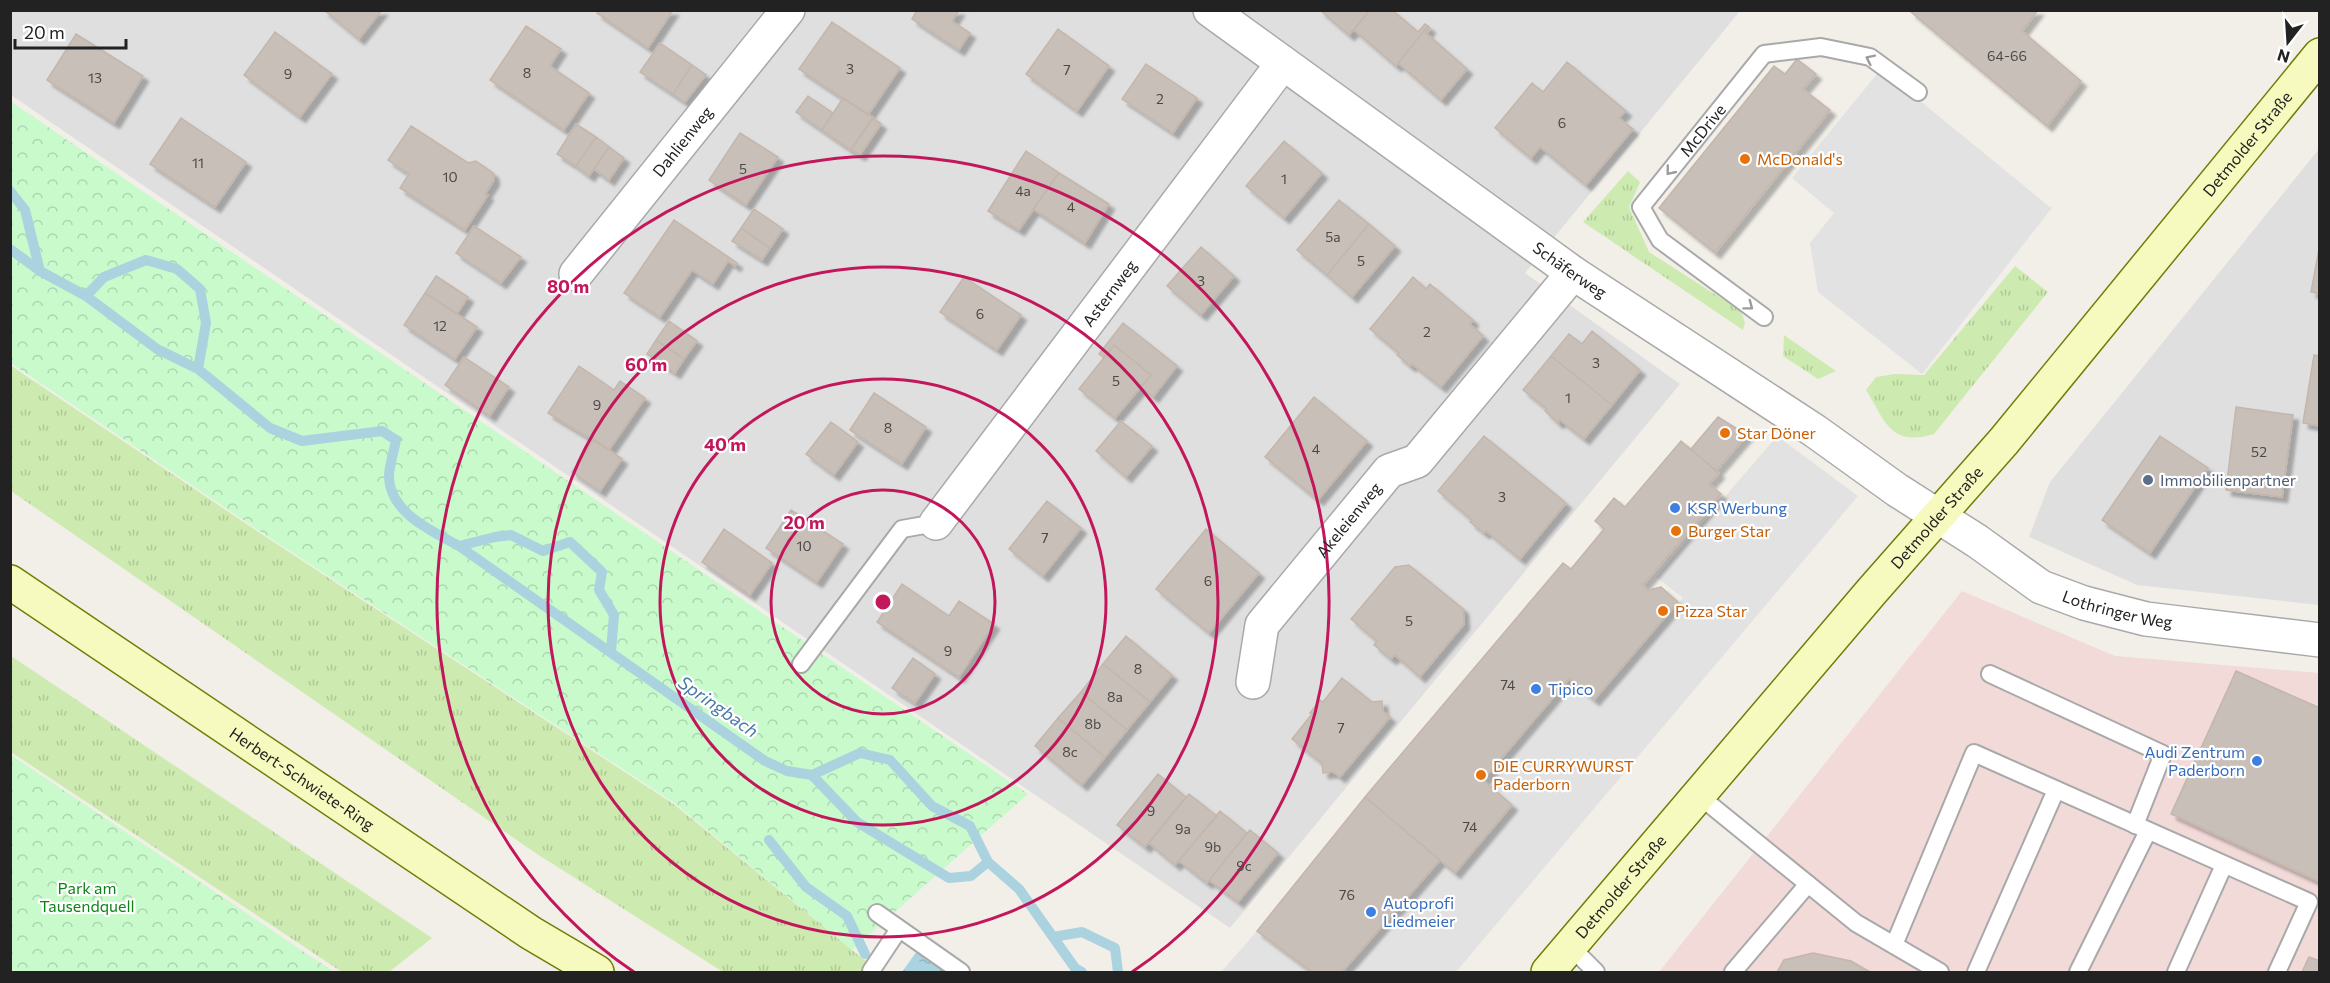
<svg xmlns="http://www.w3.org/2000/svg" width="2330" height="983" viewBox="0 0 2330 983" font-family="Commissioner,sans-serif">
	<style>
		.residential { fill: #e0dfdf }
		.commercial { fill: #f2dad9 }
		.grass { fill: url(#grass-tufts) }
		.park { fill: url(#park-crowns) }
		.parking { fill: #e2e2e2 }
		.water { fill: url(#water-ripples) }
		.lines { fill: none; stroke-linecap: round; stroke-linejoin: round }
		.stream { stroke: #aad3df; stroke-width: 10 }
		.building { fill: #c7bfb8; stroke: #c4b6ab; stroke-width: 1.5; filter: url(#shadow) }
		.service-casing { stroke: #a9a9a9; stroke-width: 20 }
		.minor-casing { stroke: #a9a9a9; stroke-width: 36 }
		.secondary-casing { stroke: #707d05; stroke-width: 36 }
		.service { stroke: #fff; stroke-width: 16 }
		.minor { stroke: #fff; stroke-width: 33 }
		.secondary { stroke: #f7fabf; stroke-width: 33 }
		.oneway { stroke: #9c9c9c }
		.ring { fill: none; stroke: #c2185b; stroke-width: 3 }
		.food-dot { fill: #e8710a; stroke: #fff; stroke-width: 2 }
		.service-dot { fill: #5c6f8a; stroke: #fff; stroke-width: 2 }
		.shop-dot { fill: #3f7fe0; stroke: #fff; stroke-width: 2 }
		.labels { text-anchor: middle; stroke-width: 4.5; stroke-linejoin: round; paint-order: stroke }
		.number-label { font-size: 14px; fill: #4b4948 }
		.street-label { font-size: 16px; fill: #222; stroke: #fff }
		.food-label { font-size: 16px; fill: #c56008; stroke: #fff; text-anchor: start }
		.service-label { font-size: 16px; fill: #4e5e75; stroke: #fff; text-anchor: start }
		.shop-label { font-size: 16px; fill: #366cbe; stroke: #fff; text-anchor: start }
		.park-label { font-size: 16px; fill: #0c8416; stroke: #fff }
		.water-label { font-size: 18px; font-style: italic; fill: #4a7aab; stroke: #fff }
		.centre { fill: #c2185b; stroke: #fff; stroke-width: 3 }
		.ring-label { font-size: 18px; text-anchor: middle; font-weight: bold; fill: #c2185b; stroke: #fff; stroke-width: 4.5; stroke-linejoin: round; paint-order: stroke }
	</style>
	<defs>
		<pattern id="grass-tufts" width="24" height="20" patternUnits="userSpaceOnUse" patternTransform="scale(1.5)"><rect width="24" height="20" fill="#cdebb0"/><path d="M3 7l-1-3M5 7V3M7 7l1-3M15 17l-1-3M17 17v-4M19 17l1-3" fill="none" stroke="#b0c997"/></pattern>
		<pattern id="park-crowns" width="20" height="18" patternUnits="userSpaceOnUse" patternTransform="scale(1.5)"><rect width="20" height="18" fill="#c8facc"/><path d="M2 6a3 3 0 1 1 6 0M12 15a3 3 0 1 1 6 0" fill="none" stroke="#acd6af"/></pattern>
		<pattern id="water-ripples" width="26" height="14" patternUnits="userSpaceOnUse" patternTransform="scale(1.5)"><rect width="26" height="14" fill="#aad3df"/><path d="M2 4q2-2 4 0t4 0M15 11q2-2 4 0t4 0" fill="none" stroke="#92b5bf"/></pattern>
		<filter id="shadow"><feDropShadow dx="5.5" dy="5.5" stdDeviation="1.5" flood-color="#0004"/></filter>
	</defs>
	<rect width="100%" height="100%" fill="#f2efe9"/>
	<path class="residential" d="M10 11H1740L1525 273 1680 384 1230 928 11 95Z
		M2319 149V605L2137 585 2029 537 2050 482Z"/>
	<path class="commercial" d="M1962 591 2115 656 2319 673V972H1659Z"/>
	<path class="grass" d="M1628 171 1640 182 1629 207 1649 252 1741 311 1745 323 1743 330 1583 222Z
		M2015 266 2048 292 1934 434C1890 447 1886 422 1866 390L1876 377 1895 374 1924 375Z
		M1784 335 1836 371 1818 379 1783 356Z
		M10 365 260 533 675 805 879 972H723L537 854 11 491Z
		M10 656H11L432 938 389 972H342L11 752Z"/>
	<path class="park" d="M10 101 1028 794 852 950 676 804 261 532 11 363Z
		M11 755 334 972H11Z"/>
	<path class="parking" d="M1881 69 2051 208 2055 204 1922 374 1818 292 1810 243 1834 213 1792 178Z
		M1777 436 1858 496 1456 972H1342L1440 860 1455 872 1512 806 1483 780 1569 679 1594 700 1683 598 1656 577Z
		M1257 931 1312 972H1221Z"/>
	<path class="water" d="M917 951 948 972H902Z"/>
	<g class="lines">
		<path class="stream" d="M10 191 25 210 40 271 86 296 157 349 198 369 270 428 302 441 382 431 396 440C394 452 389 465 389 477 390 513 432 531 459 546L765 761 787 771 812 775 860 753 890 760 932 806 970 826 988 862 1019 889 1053 937 1082 932 1115 948 1118 972
			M10 249 40 271
			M86 296 104 277 146 260 177 269 200 289 206 323 198 369
			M459 546 495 537 511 535 543 551 570 542 602 572 599 590 614 615 611 651
			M812 775 857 822 949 878 971 876 988 862
			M769 840 806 887 847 916 865 954
			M1053 937 1075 968 1082 972"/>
	</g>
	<path class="building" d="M324 10H382L359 39Z
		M599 10H673L648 48 597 13Z
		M917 10H959L952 21 970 33 959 50 912 19Z
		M1320 10H1370L1349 35Z
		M1370 10H1392L1418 32 1425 24 1428 26 1396 66 1354 30Z
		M1912 10H2038L2022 31 2081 81 2047 126 1911 12Z
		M832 22 900 68 868 115 799 69Z
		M526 26 561 49 550 66 589 93 564 130 490 80Z
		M1428 26 1430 28 1426 33 1467 69 1441 100 1398 63Z
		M1058 29 1109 66 1077 111 1026 74Z
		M275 32 332 74 300 117 244 75Z
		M76 34 143 76 114 123 47 80Z
		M660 43 692 65 673 94 640 72Z
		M1797 59 1816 74 1803 89 1830 110 1715 253 1659 208 1774 66 1785 74Z
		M1567 62 1626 111 1619 118 1633 129 1586 185 1540 147 1531 158 1495 128 1532 83 1543 92Z
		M1146 64 1197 98 1173 133 1122 99Z
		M692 65 706 75 685 102 673 94Z
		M808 96 833 113 822 130 796 112Z
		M843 98 873 117 851 150 822 130Z
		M181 118 246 162 215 207 150 164Z
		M873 118 881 124 860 155 851 150Z
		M576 124 596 137 576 166 557 154Z
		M411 126 468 163 476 161 493 173 494 180 485 194 488 195 465 230 400 188 409 174 388 160Z
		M740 133 778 157 746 205 709 180Z
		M596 137 609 147 589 176 576 166Z
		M1284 141 1322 173 1284 218 1246 186Z
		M609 147 624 158 609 180 594 169Z
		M1026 151 1059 173 1019 230 988 211Z
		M1059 173 1109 204 1085 243 1033 209Z
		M1339 200 1369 224 1327 275 1297 250Z
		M754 209 783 229 770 248 741 228Z
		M674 220 737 263 735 266 728 261 713 284 692 270 660 317 624 293Z
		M1369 224 1395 246 1352 297 1327 275Z
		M474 226 521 257 501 283 456 253Z
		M741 228 770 248 762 260 732 241Z
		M2320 244V294L2311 292Z
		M1201 247 1234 276 1201 315 1167 286Z
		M436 276 468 297 457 314 425 293Z
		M964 277 1021 315 997 350 940 312Z
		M1413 277 1426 289 1430 284 1473 320 1470 324 1483 336 1441 387 1412 364 1410 366 1397 355 1399 353 1370 329Z
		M425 293 477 327 455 359 404 325Z
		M669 321 697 341 684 359 656 340Z
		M1123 323 1177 366 1153 397 1141 387 1151 375 1114 345 1104 358 1099 354Z
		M1592 331 1640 370 1612 405 1551 356 1569 334 1582 344Z
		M656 340 684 359 675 373 647 354Z
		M1114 345 1151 375 1115 418 1079 389Z
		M2314 355 2320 356V426L2303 423Z
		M1551 356 1612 405 1584 439 1560 420 1558 423 1545 411 1547 409 1523 390Z
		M464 357 509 387 490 416 445 385Z
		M579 366 614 390 620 381 645 398 609 450 548 413Z
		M874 393 926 427 902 464 850 430Z
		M1314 397 1367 441 1318 500 1265 457Z
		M2236 407 2293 415 2282 497 2226 490Z
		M1718 417 1747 435 1716 471 1691 449Z
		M1121 421 1152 446 1126 477 1096 451Z
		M831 422 858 442 834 475 806 454Z
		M1484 436 1566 503 1520 559 1486 531 1484 533 1470 522 1472 520 1438 491Z
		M2160 436 2208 468 2150 553 2102 520Z
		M594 439 622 459 600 491 572 472Z
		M1681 441 1719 473 1709 484 1721 494 1643 585 1648 590 1661 587 1678 602 1594 700 1569 679 1483 780 1512 805 1455 873 1365 797 1563 563 1571 569 1604 529 1595 521 1614 498 1625 507Z
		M1047 501 1081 528 1043 576 1009 549Z
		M791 510 843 544 817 582 766 548Z
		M724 529 772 563 750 595 702 562Z
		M1206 529 1259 573 1209 633 1156 589Z
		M1409 565 1463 609 1464 624 1420 677 1395 655 1391 659 1374 645 1377 641 1351 619 1395 567Z
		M902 584 949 616 959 601 994 624 959 677 877 622Z
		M1126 636 1172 675 1150 702 1103 664Z
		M913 658 935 674 915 703 892 688Z
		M1103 664 1150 702 1127 730 1081 692Z
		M2236 671 2320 708V882L2171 814Z
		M1342 678 1372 702 1382 701 1383 711 1390 717 1340 777 1333 772 1323 773 1322 763 1292 739 1312 714 1310 713 1320 700 1323 702Z
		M1081 692 1127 730 1105 757 1058 718Z
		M1058 718 1105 757 1082 785 1035 746Z
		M1158 774 1186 797 1145 847 1117 825Z
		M1189 794 1217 816 1175 865 1149 843Z
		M1365 797 1440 860 1342 972H1312L1257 931Z
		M1220 811 1247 833 1207 883 1179 861Z
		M1250 830 1278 853 1238 902 1209 880Z
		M1813 953 1851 961 1870 972H1777L1784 960Z
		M2309 957 2320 961V972H2302Z"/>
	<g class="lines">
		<defs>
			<g id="service">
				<path id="s1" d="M1764 317 1660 240 1641 207 1764 54 1821 47 1870 57 1918 92"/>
				<path d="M801 664 902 529 936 523"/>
				<path d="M1990 674 2163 754 2135 825"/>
				<path d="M1697 794 1856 923 1940 972"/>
				<path d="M877 913 961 972"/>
				<path d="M1894 945 1974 753 2309 902 2277 972"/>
				<path d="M1570 946 1596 972"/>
				<path d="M871 971 899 929"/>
				<path d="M1733 972 1808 884"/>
				<path d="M1976 972 2056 790"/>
				<path d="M2078 972 2148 831"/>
				<path d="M2176 972 2224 865"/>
			</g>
			<g id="minor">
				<path id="s2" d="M1210 10 1573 273 1815 431 1897 490 1977 541 2041 587 2084 603 2146 619 2320 640"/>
				<path id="s3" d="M576 274 788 10"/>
				<path id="s4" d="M936 523 1283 63"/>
				<path id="s5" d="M1253 682 1262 625 1389 471 1417 461 1573 273"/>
			</g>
			<g id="secondary">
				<path id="s6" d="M10 582 531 933 597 972"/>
				<path id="s7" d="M1548 972 1872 591 2004 441 2320 55"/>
			</g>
		</defs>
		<use href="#service" class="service-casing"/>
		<use href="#minor" class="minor-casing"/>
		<use href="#secondary" class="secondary-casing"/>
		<use href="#service" class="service"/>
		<use href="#minor" class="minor"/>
		<use href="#secondary" class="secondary"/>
	</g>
	<defs><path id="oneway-chevron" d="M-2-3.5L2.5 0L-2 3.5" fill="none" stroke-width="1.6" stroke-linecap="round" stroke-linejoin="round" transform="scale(1.5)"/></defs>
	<g class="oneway">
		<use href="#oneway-chevron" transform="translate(1870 59) rotate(-154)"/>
		<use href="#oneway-chevron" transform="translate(1670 171) rotate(129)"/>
		<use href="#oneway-chevron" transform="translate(1749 306) rotate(37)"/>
	</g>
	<g class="ring">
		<circle cx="883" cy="602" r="112"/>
		<circle cx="883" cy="602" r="223"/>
		<circle cx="883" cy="602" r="335"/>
		<path d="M634 972A446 446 0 1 1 1132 972"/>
	</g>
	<g class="food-dot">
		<circle cx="1745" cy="159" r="6"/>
		<circle cx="1725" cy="433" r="6"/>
		<circle cx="1676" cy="531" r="6"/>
		<circle cx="1663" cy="611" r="6"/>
		<circle cx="1481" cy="775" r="6"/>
	</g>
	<circle class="service-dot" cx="2148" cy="480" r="6"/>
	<g class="shop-dot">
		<circle cx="1675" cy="508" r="6"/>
		<circle cx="1536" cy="689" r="6"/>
		<circle cx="2257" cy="761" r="6"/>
		<circle cx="1371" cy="912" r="6"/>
	</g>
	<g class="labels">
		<g class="number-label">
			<text x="2007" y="61">64-66</text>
			<text x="850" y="74">3</text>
			<text x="1067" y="75">7</text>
			<text x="527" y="78">8</text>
			<text x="288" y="79">9</text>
			<text x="95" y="83">13</text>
			<text x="1160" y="104">2</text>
			<text x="1562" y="128">6</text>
			<text x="198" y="168">11</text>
			<text x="743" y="174">5</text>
			<text x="450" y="182">10</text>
			<text x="1284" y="184">1</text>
			<text x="1023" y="196">4a</text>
			<text x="1071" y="212">4</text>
			<text x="1333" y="242">5a</text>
			<text x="1361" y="266">5</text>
			<text x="1201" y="286">3</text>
			<text x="980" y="319">6</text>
			<text x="440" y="331">12</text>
			<text x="1427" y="337">2</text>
			<text x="1596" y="368">3</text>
			<text x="1116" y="386">5</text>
			<text x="1568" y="403">1</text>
			<text x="597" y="410">9</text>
			<text x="888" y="433">8</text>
			<text x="1316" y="454">4</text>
			<text x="2259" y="457">52</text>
			<text x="1502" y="502">3</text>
			<text x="1045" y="543">7</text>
			<text x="804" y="551">10</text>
			<text x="1208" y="586">6</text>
			<text x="1409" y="626">5</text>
			<text x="948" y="656">9</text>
			<text x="1138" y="674">8</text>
			<text x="1508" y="690">74</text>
			<text x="1115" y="702">8a</text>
			<text x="1093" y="729">8b</text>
			<text x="1341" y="733">7</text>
			<text x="1070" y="757">8c</text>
			<text x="1151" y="816">9</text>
			<text x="1470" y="832">74</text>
			<text x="1183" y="834">9a</text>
			<text x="1213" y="852">9b</text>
			<text x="1244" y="871">9c</text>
			<text x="1347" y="900">76</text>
		</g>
		<g class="street-label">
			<text dy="6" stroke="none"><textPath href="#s1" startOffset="266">McDrive</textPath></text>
			<text dy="6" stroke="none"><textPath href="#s3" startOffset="170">Dahlienweg</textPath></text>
			<text dy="6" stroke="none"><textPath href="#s7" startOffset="1084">Detmolder Straße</textPath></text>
			<text dy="6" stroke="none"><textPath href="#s2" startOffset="444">Schäferweg</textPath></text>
			<text dy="6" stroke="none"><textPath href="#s4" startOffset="288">Asternweg</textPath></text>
			<text dy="6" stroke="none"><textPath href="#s7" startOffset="598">Detmolder Straße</textPath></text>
			<text dy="6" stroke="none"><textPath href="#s5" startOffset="194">Akeleienweg</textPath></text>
			<text dy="6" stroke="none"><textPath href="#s2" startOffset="1092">Lothringer Weg</textPath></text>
			<text dy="6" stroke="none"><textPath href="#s6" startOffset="352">Herbert-Schwiete-Ring</textPath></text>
			<text dy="6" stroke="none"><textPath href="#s7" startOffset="112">Detmolder Straße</textPath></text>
		</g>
		<g class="food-label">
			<text x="1757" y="165">McDonald's</text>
			<text x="1737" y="439">Star Döner</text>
			<text x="1688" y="537">Burger Star</text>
			<text x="1675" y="617">Pizza Star</text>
			<text x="1493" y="772">DIE CURRYWURST<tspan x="1493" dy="18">Paderborn</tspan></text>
		</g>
		<g class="service-label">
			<text x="2160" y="486">Immobilienpartner</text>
		</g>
		<g class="shop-label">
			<text x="1687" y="514">KSR Werbung</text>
			<text x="1548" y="695">Tipico</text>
			<text x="2245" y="758" text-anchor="end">Audi Zentrum<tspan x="2245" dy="18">Paderborn</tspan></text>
			<text x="1383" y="909">Autoprofi<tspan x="1383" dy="18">Liedmeier</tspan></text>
		</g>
		<g class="park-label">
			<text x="87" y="894">Park am<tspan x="87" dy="18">Tausendquell</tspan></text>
		</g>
		<g class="water-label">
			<text transform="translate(718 707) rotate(35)" y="6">Springbach</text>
		</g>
	</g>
	<circle cx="883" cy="602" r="9" class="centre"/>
	<g class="ring-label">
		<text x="568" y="293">80 m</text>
		<text x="646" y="371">60 m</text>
		<text x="725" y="451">40 m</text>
		<text x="804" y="529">20 m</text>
	</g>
	<rect width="2330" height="983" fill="none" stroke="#222222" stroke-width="24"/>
	<g transform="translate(2288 42) rotate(197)" stroke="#ffffff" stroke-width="4.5" paint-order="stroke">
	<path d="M0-4.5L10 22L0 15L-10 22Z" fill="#222222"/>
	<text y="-9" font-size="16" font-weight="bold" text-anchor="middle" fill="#222222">N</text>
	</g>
	<path d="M15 39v9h111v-9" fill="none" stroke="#222222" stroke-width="3"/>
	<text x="24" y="39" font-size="18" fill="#222222" stroke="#ffffff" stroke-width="4.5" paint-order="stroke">20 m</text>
</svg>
